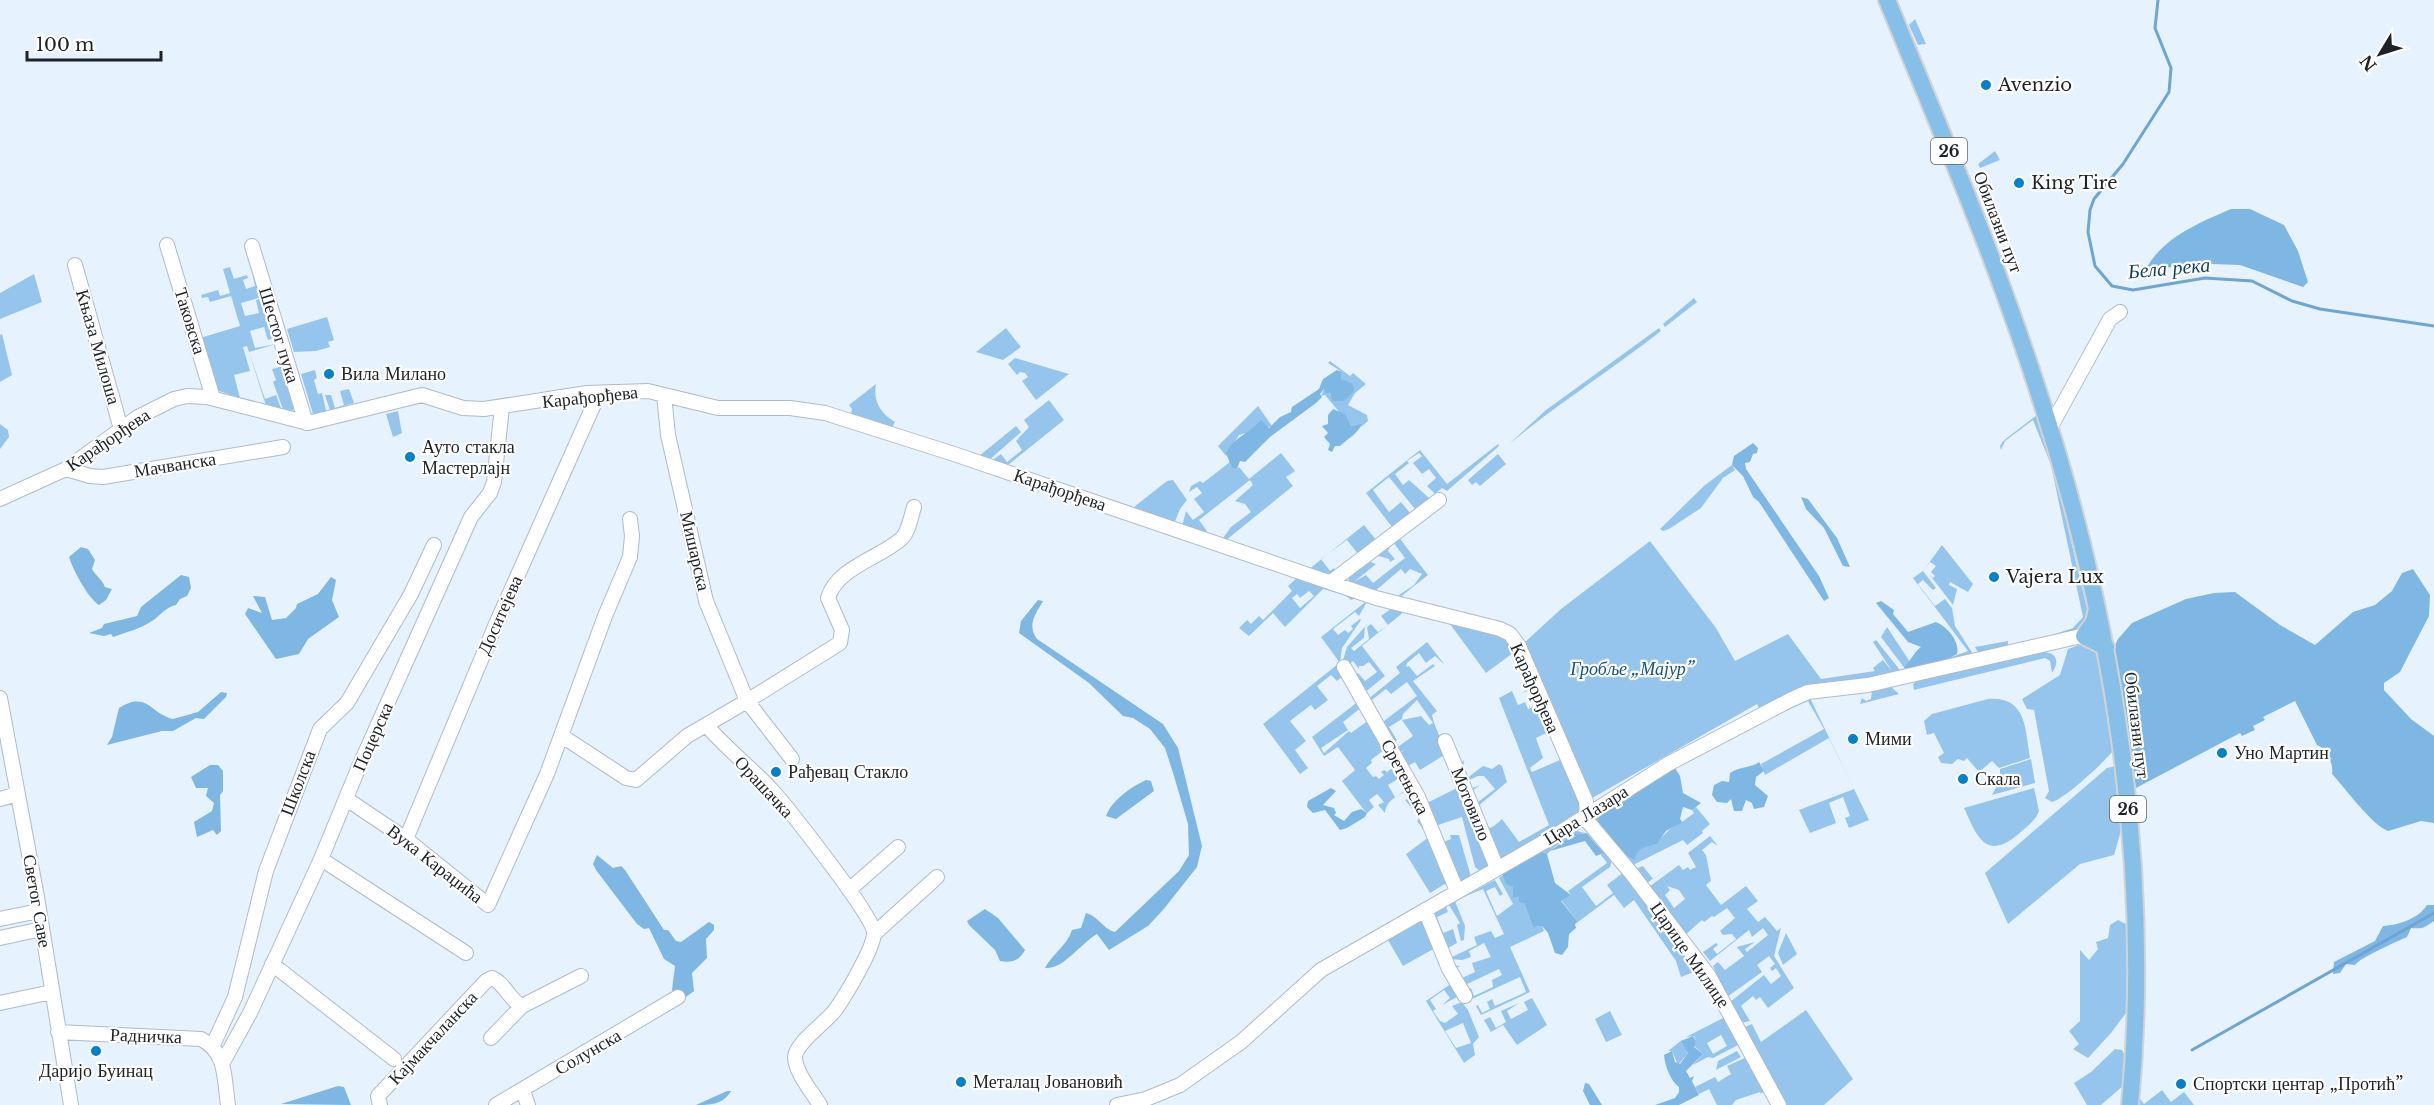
<svg xmlns="http://www.w3.org/2000/svg" width="2434" height="1105" viewBox="0 0 2434 1105" font-family="'Libre Baskerville',serif">
	<style>
		.green { fill: #95c5ed; fill-rule: evenodd }
		.forest { fill: #7eb6e4 }
		.lines { fill: none; stroke-linecap: round; stroke-linejoin: round }
		.stream { stroke: #6ea5d2; stroke-width: 3 }
		.minor-casing { stroke: #afbbc6; stroke-width: 16 }
		.major-casing { stroke: #d2d3d4; stroke-width: 20 }
		.minor { stroke: #fff; stroke-width: 14 }
		.major { stroke: #86bfe8; stroke-width: 16 }
		.poi-dot { fill: #0181c9; stroke: #fff; stroke-width: 2 }
		.labels { text-anchor: middle; stroke-width: 4.5; stroke-linejoin: round; paint-order: stroke }
		.shield { fill: #fff; stroke: #616467; stroke-width: 1.5 }
		.shield-label { font-size: 16px; font-weight: bold; fill: #1d2226 }
		.poi-label { font-size: 18px; fill: #1d2226; stroke: #fff; text-anchor: start }
		.street-label { font-size: 18px; fill: #1d2226; stroke: #fff }
		.park-label { font-size: 18px; font-style: italic; fill: #13537e; stroke: #fff }
		.water-label { font-size: 20px; font-style: italic; fill: #123d5b; stroke: #fff }
	</style>
	<rect width="100%" height="100%" fill="#e6f3fe"/>
	<path class="green" d="M1915 19 1926 44 1918 45 1909 25Z
		M1995 151 2000 160 1980 168 1978 164Z
		M230 267 234 279 247 275 248 278 243 280 246 289 255 286 253 277 256 276 262 297 241 303 245 316 259 313 256 300 263 298 275 338 268 340 264 327 250 331 255 348 276 344 249 352 265 399 276 395 282 411 266 406 247 346 243 347 250 371 234 375 240 398 216 390 200 338 240 326 231 296 210 302 208 297 202 298 201 295 218 290 220 296 230 293 223 269Z
		M34 274 42 302 0 319V293Z
		M1694 298 1697 302 1665 327 1663 324Z
		M327 317 334 340 328 342 330 347 316 351 294 352 287 329Z
		M1006 328 1021 347 1003 360 976 352Z
		M1659 328 1661 331C1611 370 1559 403 1509 444L1546 410Z
		M2 334 12 375 0 382V335Z
		M1015 358 1069 374 1036 400 1022 381 1028 377 1025 373 1020 372 1017 375 1008 364Z
		M1330 361 1350 376 1353 373 1366 384 1355 393 1348 405 1367 415 1368 421 1361 427 1363 423 1351 426 1325 395 1321 396 1324 389 1330 392 1332 400 1340 401 1348 383 1341 379 1342 372 1328 363Z
		M283 366 295 406 291 413 284 412 273 382 276 380 272 369Z
		M315 370 317 378 314 380 318 394 322 393 327 415 313 414 301 374Z
		M876 384C873 401 880 413 895 422L891 430 851 415 852 409 849 405Z
		M349 389 354 403 330 410 325 395H331L335 408 344 405 340 391Z
		M1049 400 1064 420 1008 465 1134 507 1167 481 1173 480 1187 500 1180 509 1174 524 990 462 1001 454 1007 462 1022 450 1016 441 1029 427 1024 420Z
		M1258 406 1272 426 1239 435 1226 456 1218 446 1216 448Z
		M398 411 402 433 393 437 386 414Z
		M2037 415 2057 481 2087 609 2085 626 2079 631 2053 639 2055 634 2073 628 2083 617 2051 465 2033 420 2005 441 2001 450 2000 446 2003 441Z
		M0 424 8 430 9 437 0 449Z
		M1016 426 1021 432 988 461 979 456Z
		M1498 444 1499 446 1447 491 1442 488 1435 494 1427 486 1436 478 1429 469 1422 474 1413 463 1422 456 1419 453 1407 461 1409 463 1395 474 1403 485 1409 480 1429 498 1415 509 1389 477 1373 490 1389 512 1401 502 1410 513 1392 527 1366 493 1420 450 1447 484Z
		M1281 453 1295 471 1286 477 1293 486 1225 541 1223 538 1231 527 1251 512 1245 504 1235 501 1253 485 1250 480 1199 520 1207 531 1204 534 1182 527 1186 511 1193 520 1204 512 1194 499 1202 493 1197 487 1189 492 1191 486 1200 481 1203 483 1230 462 1231 466 1237 469 1239 467 1249 479Z
		M1498 454 1506 464 1480 486 1476 482 1472 485 1468 480Z
		M1732 465 1735 470 1723 478 1701 508 1669 529 1663 531 1660 529 1705 485Z
		M1364 525 1377 541 1359 555 1347 540 1321 559 1330 571 1334 568 1337 572 1323 574 1308 570Z
		M1397 535 1428 575 1399 598V595L1414 585 1422 574 1410 569 1405 574 1401 569 1374 592 1349 582V576L1368 561 1376 564 1354 582 1366 575 1373 583 1405 558 1393 542 1388 551 1395 559 1390 562 1389 559 1375 555Z
		M1650 541 1716 628 1735 661 1788 634 1821 679 1875 671 1873 668 1883 660 1892 671 1873 642 1876 640 1900 670 1874 678 1810 685 1759 708 1757 704 1594 797 1588 796 1523 644 1561 609Z
		M1942 545 1973 584 1968 592 1950 582 1949 585 1957 589 1953 605 1929 574 1933 578 1935 576 1931 572 1936 566 1930 562 1923 571 1936 588 1933 590 1923 580 1918 584 1935 606 1945 599 1952 608 1955 626 1973 654 1906 670 1881 637 1887 627 1912 665 1943 660 1968 651 1913 578 1923 571Z
		M1298 577 1359 597 1351 600 1345 595 1323 589 1285 627 1273 613 1249 636 1239 628 1247 620 1251 624 1259 616 1263 620 1292 591 1288 586ZM1309 591 1314 596 1300 608 1292 598 1297 594 1300 598Z
		M1368 600 1359 616 1355 612 1333 629 1338 635 1345 630 1348 633 1353 629 1351 626 1360 619 1361 620 1342 648 1340 663 1321 637Z
		M1392 608 1405 611 1362 646 1385 676 1363 694 1353 677 1358 673 1365 681 1377 672 1369 662 1363 666H1359V669L1353 661 1347 666 1343 660 1347 647 1369 622 1365 627 1364 638 1351 648 1354 651 1369 639 1367 627 1371 624 1378 632 1388 625 1381 616Z
		M1447 620 1506 637 1517 650 1486 673Z
		M2008 641V647L1979 654 1975 647Z
		M1427 642 1445 665 1435 656 1426 663 1419 653 1407 663 1406 667 1409 666 1417 676 1433 664 1435 666 1413 681 1437 711 1432 715 1434 723 1491 861 1489 866 1480 871 1475 867 1462 817 1435 826 1441 843 1451 839 1450 835H1459L1470 873 1469 878 1458 884 1425 804 1459 787 1446 754 1420 770 1415 762 1408 766 1412 775 1410 776 1398 755 1405 749 1397 754 1395 749 1413 736 1402 720 1421 716 1429 725 1433 723 1417 700 1403 714 1402 719 1389 727 1397 740 1392 744 1380 724 1417 696 1407 682 1391 694 1386 689 1368 703 1367 700 1400 673 1396 667Z
		M2081 644 2091 646 2098 651 2117 746C2106 761 2066 798 2052 802L2045 798 2049 791 2034 710 2027 709 2022 699 2060 675 2068 649Z
		M2044 652C2058 653 2059 663 2052 673L2050 661 2045 658 1914 690 1913 684 1919 679Z
		M1338 664 1344 675 1337 681 1331 675 1317 686 1328 700 1315 710 1311 705 1290 721 1306 741 1295 750 1308 768 1300 774 1263 724Z
		M1890 686 1899 694 1860 704 1862 698 1866 701 1871 699 1872 689Z
		M1533 688 1550 731 1536 738 1543 758 1530 768 1532 772 1560 760 1563 761 1582 807 1581 813 1529 846 1519 848 1499 860 1485 830 1494 826 1492 823 1494 826 1502 819 1519 842 1549 825 1499 698 1512 691 1518 705 1525 702 1528 709 1539 705 1532 690 1521 693Z
		M1810 698 1869 820 1849 828 1845 818 1850 816 1843 797 1829 803 1836 823 1810 833 1799 810 1854 789 1829 738 1765 775 1761 764 1824 729 1808 701 1703 748Z
		M1988 699C2027 696 2025 729 2030 758L1999 768 1992 761 1979 772 1967 758 1964 761 1958 759 1952 764 1941 763 1938 757 1944 753 1934 733 1927 735 1924 721 1932 714Z
		M1359 701 1362 707 1343 722 1348 730 1321 748 1324 753 1349 731 1351 733 1369 720 1385 749 1371 760 1372 763 1366 768 1373 777 1376 776 1379 779 1384 775 1381 772 1384 770 1387 772 1395 766 1401 777 1388 785 1395 797 1408 789 1409 791C1398 794 1386 801 1385 813L1378 805 1384 802 1377 794 1369 800 1374 807 1367 813 1364 810 1342 781 1355 770 1338 747 1324 756 1312 737Z
		M2031 759 2035 783 1992 795 2000 780V769Z
		M1464 760 1463 768 1466 771 1462 774 1466 779 1483 766 1492 769 1499 764 1502 766 1507 782 1477 807 1468 790 1480 785 1471 792 1478 802 1495 789 1484 776H1478L1465 782 1458 766Z
		M2116 766 2122 827 2114 855 2080 864 2008 924 1985 873 2107 768Z
		M2034 788 2039 811C2035 822 2025 828 2016 836 1985 861 1976 834 1964 808Z
		M1407 799 1417 805 1448 882 1430 893 1406 854 1429 837 1417 821 1420 818 1405 800Z
		M1696 807 1710 824 1702 831 1703 833 1687 845 1683 840 1631 866 1602 831 1631 856 1648 843 1654 845 1680 819 1682 822 1694 813 1692 810Z
		M1577 831 1589 834 1612 860 1610 867 1582 887 1596 906 1613 893 1607 885 1624 872C1670 925 1709 981 1742 1043L1713 1058 1708 1057 1693 1065 1703 1054 1694 1046 1696 1041 1694 1036 1686 1037 1727 1016 1719 1001 1715 1004 1712 1000 1696 971 1681 977 1676 961 1634 900 1624 908 1614 895 1578 922 1561 900 1571 895 1568 891 1607 863 1601 855 1604 851 1586 833C1571 834 1558 843 1547 854L1541 851ZM1721 1035 1727 1046 1713 1054 1707 1043Z
		M1710 836 1718 846 1712 842 1702 850 1706 855 1711 881 1706 885 1721 905 1746 886 1758 901 1747 909 1758 922 1765 917 1777 931 1781 928 1774 956 1794 988 1768 1008 1760 997 1756 1000 1753 996 1741 1006 1750 1021 1741 1023 1730 1002 1764 975 1771 984 1781 976 1776 968 1772 971 1770 968 1775 964 1769 956 1757 965 1762 972 1727 997 1713 966 1718 962 1725 970 1744 956 1737 947 1755 942 1745 949 1747 952 1768 935 1763 928 1752 937 1749 930 1710 961 1703 952 1716 943 1718 945 1713 949 1717 954 1736 939 1732 934 1723 935 1720 931 1735 918 1727 908 1714 917 1712 916 1704 922 1702 920 1685 935 1650 886 1679 865 1683 870 1688 867 1690 870 1696 867 1688 853ZM1667 886 1679 890 1685 899 1674 908 1665 895 1670 890Z
		M1682 858 1647 883H1645L1635 869 1643 866 1653 879Z
		M1503 875 1513 887V898L1518 897 1524 903 1533 927 1542 926 1544 931 1510 947 1530 992 1481 1015 1476 1006 1478 1005 1482 1013 1490 1009 1487 1002 1492 999 1495 1006 1526 992 1520 977 1472 999 1466 991 1471 988 1474 996 1493 987 1492 980 1502 975 1499 969 1465 985 1453 965 1460 966 1457 968 1462 978 1475 972 1472 963 1491 957 1484 943 1469 951 1471 957 1462 960 1451 959 1431 915 1446 906 1448 912 1437 917 1443 933 1453 929 1457 943 1448 948 1452 957 1477 945 1474 937 1491 931 1495 938 1504 934 1483 889 1461 898 1495 880 1503 894 1500 896 1495 887 1486 891 1497 916 1513 904 1499 878Z
		M1455 901 1465 926 1464 940 1461 941 1457 925 1460 923 1449 905Z
		M1425 919 1437 947 1403 966 1388 940Z
		M2118 920 2128 925 2129 1009 2111 1033 2088 1058 2073 1049 2079 1044 2069 1031 2080 1021V950L2089 960 2098 949 2096 942 2108 938 2110 925Z
		M1786 933 1797 954 1783 965 1778 953Z
		M1452 983 1459 996 1442 1005 1450 998 1444 990 1430 1000 1436 1009 1433 1011 1440 1021 1445 1023 1458 1014 1452 1006 1462 1002 1468 1010 1479 1037 1473 1044 1475 1055 1464 1063 1426 1001ZM1463 1023 1471 1043 1456 1048 1445 1031Z
		M1532 998 1547 1025 1517 1045 1503 1025 1491 1032 1484 1020 1490 1017 1496 1028 1506 1022 1501 1011 1519 1003 1507 1011 1511 1019 1528 1010 1524 1002Z
		M1806 1010 1853 1079 1824 1105H1784L1743 1028 1752 1024 1761 1042Z
		M1610 1011 1622 1035 1606 1042 1595 1019Z
		M1682 1040 1688 1053 1678 1065 1672 1051H1668Z
		M2115 1049 2122 1050 2124 1054V1085L2101 1105H2087L2074 1083 2091 1072Z
		M1737 1051 1741 1057 1716 1070 1718 1061Z
		M1749 1056 1764 1091 1761 1094 1760 1092 1736 1100 1732 1105H1717L1709 1089 1699 1094 1695 1087 1715 1077 1718 1082 1731 1074 1727 1066Z
		M2162 1090 2171 1102 2184 1092 2194 1105H2134L2136 1093 2144 1104Z"/>
	<path class="forest" d="M2231 209H2250L2284 225 2298 251 2308 282 2303 287 2240 265 2212 264 2146 269C2163 237 2201 222 2231 209Z
		M1337 370 1342 372 1341 379 1353 384 1354 391 1344 401H1332L1330 392 1326 394 1324 389 1320 394 1322 397 1316 403 1270 437 1245 462 1240 461 1237 469 1232 468 1226 453C1235 436 1249 434 1261 420L1269 428 1280 417 1291 412 1292 407 1319 389 1323 379Z
		M1333 409 1345 414 1351 426 1363 423C1357 434 1349 438 1340 446H1335L1332 452 1328 450 1330 444 1324 437 1328 433 1322 426 1328 424V415Z
		M1753 443 1758 448 1757 453 1753 454 1750 462 1745 463 1746 469 1819 576 1829 598 1824 601 1759 502 1753 497 1743 476 1732 465 1734 456Z
		M1801 497 1808 499 1837 538 1850 567 1843 566 1824 528 1806 509Z
		M81 547 88 549 95 560 92 569C96 576 102 579 105 587L112 589 106 600 99 605C88 598 73 570 69 557Z
		M2413 569 2430 595 2429 616 2400 672 2384 683V690L2411 719 2434 736V823L2421 821 2388 831C2371 824 2346 789 2332 774 2334 763 2326 749 2317 745L2295 701 2263 717 2265 720 2253 726 2255 730 2242 736 2240 733 2136 788 2113 650 2118 639 2132 623 2186 599 2214 593 2235 592 2280 625 2315 645 2353 612 2375 605 2392 591 2402 573Z
		M181 575 189 577 191 588 187 596 180 599 176 605C166 607 161 615 152 621 140 629 127 632 113 637L111 634 104 636 89 633 102 628 104 624 137 616 141 607Z
		M331 577 336 580 332 600 339 617 308 639 299 654 276 659 245 614 248 608 262 613 253 596 265 597 272 620 286 618 296 608 297 604 318 594Z
		M1038 600 1043 601C1035 615 1027 625 1037 639L1163 724 1178 748 1202 846 1197 867 1163 910 1148 926 1109 950 1097 934C1080 944 1063 970 1045 968 1052 954 1067 946 1072 930L1081 928 1086 913C1098 916 1103 929 1115 932L1179 871 1189 855 1188 824 1174 776 1165 748 1150 729 1133 718 1123 716 1089 683 1019 633 1021 621Z
		M1881 601 1894 610 1893 614 1908 632 1936 622C1948 627 1960 642 1957 654L1938 664 1906 669 1904 667C1911 661 1913 653 1921 647L1908 642 1876 603Z
		M221 692 227 693 226 697 204 719 196 718 173 731H162L107 745 112 737 119 708C147 690 151 714 173 719L198 712Z
		M1759 762 1764 771 1756 777 1755 785 1768 796 1764 807 1754 809 1752 803 1746 800 1742 811H1734L1731 799 1727 803 1717 802 1712 795 1714 785 1722 781 1729 782 1730 773C1740 766 1752 768 1759 762Z
		M210 765H218L223 771V791L220 795 221 831 217 835 213 830 197 837 194 822 212 811 214 803 206 796 208 788H196L191 777Z
		M1675 768 1680 776 1683 793 1701 803 1692 810 1683 807 1680 819 1682 822 1666 831 1657 844C1648 846 1636 847 1635 860L1628 856 1624 857 1594 827V815Z
		M1146 780 1151 781 1154 791 1116 819 1106 816C1112 800 1131 787 1146 780Z
		M1331 788 1336 791 1323 805 1334 808 1336 813 1334 815 1344 821 1352 812 1361 809 1367 813 1365 817 1347 828 1340 830 1325 810 1313 813 1307 807 1308 801Z
		M1586 833 1604 853 1596 856 1585 841 1550 851 1572 835Z
		M1527 845 1547 854 1555 883 1571 895 1561 901 1578 922 1575 924 1576 928 1569 934 1568 947 1562 955 1555 953 1548 933 1542 926 1533 927 1524 903 1519 902V897L1513 898V887L1506 884 1502 873 1513 852Z
		M597 855 613 868 621 866 625 870 664 930H668L676 941 681 942 709 922 714 925V930L706 939 707 958 692 973 694 991 686 997 677 996 672 990 675 966 664 959 649 928 644 929 637 924 596 870 593 864Z
		M2427 905H2434V921C2423 928 2424 929 2411 928L2407 937C2396 942 2361 957 2355 965L2346 964 2340 973 2333 974 2334 962 2375 941 2383 926C2400 925 2419 918 2427 905Z
		M985 909 998 918 1025 950C1019 961 1012 963 1000 961L995 950 969 925 967 921Z
		M1693 1036 1696 1041 1694 1047 1703 1054 1686 1071 1690 1078 1694 1076 1692 1081 1699 1095 1679 1105H1655L1675 1098 1679 1092V1087C1671 1081 1665 1067 1664 1055L1672 1051 1675 1062 1680 1064 1688 1053 1681 1041Z
		M1585 1083 1589 1084 1602 1105H1590L1583 1091Z
		M338 1086 344 1087 351 1105 281 1104Z
		M727 1091H731C723 1105 710 1105 696 1105Z"/>
	<g class="lines">
		<path class="stream" d="M2158 0 2155 28 2171 68 2169 92 2123 164 2094 199 2090 210 2088 232 2095 266 2112 286 2133 290 2205 278 2252 281 2292 301 2320 309 2434 326
			M2192 1050 2434 913"/>
		<defs>
			<path id="minor" d="M167 245 213 398
				M252 246 306 423
				M75 265 121 429
				M664 395 668 435 706 601 747 701 840 643 842 630 828 598C837 567 881 558 902 538 909 531 911 516 914 507
				M2050 428 2110 319 2120 312
				M66 469 90 476 103 477 283 447
				M0 499 66 469 138 417 174 399 187 396 207 397 308 423 422 395 463 408 484 409 587 393 648 391 718 408H790L825 413 954 454 1376 598 1500 629 1510 634 1519 646 1586 801 1587 815
				M1331 582 1439 500
				M1344 667 1418 797 1457 891
				M0 698 37 897 71 1105
				M562 736 626 778 636 780 687 736 706 725
				M1445 741 1497 868
				M792 759 747 701 706 725C726 748 750 767 771 789 788 808 871 913 874 932 875 947 845 996 836 1009 827 1022 796 1042 795 1057 795 1072 812 1092 820 1105
				M0 799 17 794
				M348 800 406 839 488 905 547 774 605 616 630 557 632 536 630 519
				M1584 817 1632 874 1709 976 1779 1105
				M406 839 496 624 599 393
				M321 859 466 953
				M849 890 898 847
				M1425 910 1449 969 1465 996
				M0 919 39 911
				M874 934 937 877
				M0 938 42 929
				M272 964 394 1059
				M0 1003 52 992
				M58 1032 201 1039C227 1052 224 1079 228 1105
				M491 1038 522 1006 581 976
				M213 1045 235 997 266 871 320 729 347 703 411 594 434 545
				M223 1062 250 1013 321 859 358 769 471 517 490 493 494 482 502 407
				M523 1091 528 1105
				M380 1105 378 1096 486 981 492 978C505 983 509 1000 522 1006
				M496 1105 678 997
				M1117 1105 1146 1099 1180 1085 1241 1042 1321 970 1556 835 1668 764 1790 700 1808 692 1868 685 2094 633"/>
			<path id="major" d="M1887 0C1941 131 1997 262 2040 397 2114 624 2152 866 2130 1105
				M2097 609 2094 622 2084 636 2106 647"/>
		</defs>
		<use href="#minor" class="minor-casing"/>
		<use href="#major" class="major-casing"/>
		<use href="#minor" class="minor"/>
		<use href="#major" class="major"/>
	</g>
	<g class="poi-dot">
		<circle cx="1986" cy="85" r="6"/>
		<circle cx="2019" cy="183" r="6"/>
		<circle cx="329" cy="374" r="6"/>
		<circle cx="410" cy="457" r="6"/>
		<circle cx="1994" cy="577" r="6"/>
		<circle cx="1853" cy="739" r="6"/>
		<circle cx="2222" cy="753" r="6"/>
		<circle cx="776" cy="772" r="6"/>
		<circle cx="1963" cy="779" r="6"/>
		<circle cx="96" cy="1051" r="6"/>
		<circle cx="961" cy="1082" r="6"/>
		<circle cx="2181" cy="1084" r="6"/>
	</g>
	<g class="labels">
		<g class="shield">
			<rect x="1931" y="138" width="36" height="26" rx="4.5"/>
			<rect x="2110" y="796" width="36" height="26" rx="4.5"/>
		</g>
		<g class="shield-label">
			<text x="1949" y="157">26</text>
			<text x="2128" y="815">26</text>
		</g>
		<g class="poi-label">
			<text x="1998" y="91">Avenzio</text>
			<text x="2031" y="189">King Tire</text>
			<text x="341" y="380">Вила Милано</text>
			<text x="422" y="453">Ауто стакла<tspan x="422" dy="21">Мастерлајн</tspan></text>
			<text x="2006" y="583">Vajera Lux</text>
			<text x="1865" y="745">Мими</text>
			<text x="2234" y="759">Уно Мартин</text>
			<text x="788" y="778">Рађевац Стакло</text>
			<text x="1975" y="785">Скала</text>
			<text x="96" y="1077" text-anchor="middle">Даријо Буинац</text>
			<text x="973" y="1088">Металац Јовановић</text>
			<text x="2193" y="1090">Спортски центар „Протић”</text>
		</g>
		<g class="street-label">
			<text transform="translate(1998 222) rotate(69)" y="6">Обилазни пут</text>
			<text transform="translate(190 321) rotate(73)" y="6">Таковска</text>
			<text transform="translate(279 335) rotate(73)" y="6">Шестог пука</text>
			<text transform="translate(98 347) rotate(74)" y="6">Књаза Милоша</text>
			<text transform="translate(590 397) rotate(-6)" y="6">Карађорђева</text>
			<text transform="translate(108 440) rotate(-34)" y="6">Карађорђева</text>
			<text transform="translate(175 465) rotate(-9)" y="6">Мачванска</text>
			<text transform="translate(1060 490) rotate(19)" y="6">Карађорђева</text>
			<text transform="translate(695 551) rotate(77)" y="6">Мишарска</text>
			<text transform="translate(500 615) rotate(-66)" y="6">Доситејева</text>
			<text transform="translate(1535 688) rotate(66)" y="6">Карађорђева</text>
			<text transform="translate(2137 725) rotate(83)" y="6">Обилазни пут</text>
			<text transform="translate(373 737) rotate(-66)" y="6">Поцерска</text>
			<text transform="translate(1405 777) rotate(62)" y="6">Сретењска</text>
			<text transform="translate(298 783) rotate(-69)" y="6">Школска</text>
			<text transform="translate(764 787) rotate(47)" y="6">Орашачка</text>
			<text transform="translate(1471 804) rotate(68)" y="6">Мотовило</text>
			<text transform="translate(1586 815) rotate(-32)" y="6">Цара Лазара</text>
			<text transform="translate(435 864) rotate(38)" y="6">Вука Караџића</text>
			<text transform="translate(37 901) rotate(80)" y="6">Светог Саве</text>
			<text transform="translate(1690 955) rotate(55)" y="6">Царице Милице</text>
			<text transform="translate(146 1036) rotate(2)" y="6">Радничка</text>
			<text transform="translate(433 1038) rotate(-47)" y="6">Кајмакчаланска</text>
			<text transform="translate(588 1052) rotate(-30)" y="6">Солунска</text>
		</g>
		<g class="park-label">
			<text x="1632" y="675">Гробље „Мајур”</text>
		</g>
		<g class="water-label">
			<text transform="translate(2169 268) rotate(-5)" y="7">Бела река</text>
		</g>
	</g>
	<g transform="translate(2380 54) rotate(232)" stroke="#ffffff" stroke-width="4.5" paint-order="stroke">
	<path d="M0-4.5L10 22L0 15L-10 22Z" fill="#1d2226"/>
	<text y="-9" font-size="16" font-weight="bold" text-anchor="middle" fill="#1d2226">N</text>
	</g>
	<path d="M27 51v9h134v-9" fill="none" stroke="#1d2226" stroke-width="3"/>
	<text x="36" y="51" font-size="18" fill="#1d2226" stroke="#ffffff" stroke-width="4.5" paint-order="stroke">100 m</text>
</svg>
